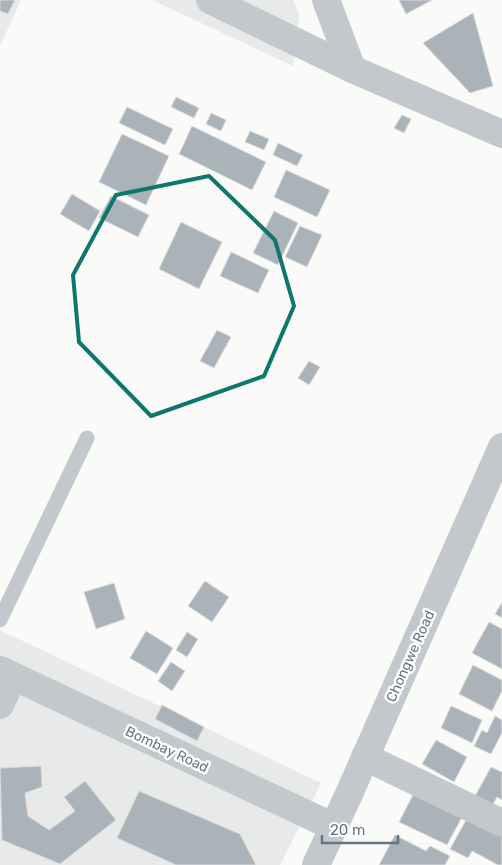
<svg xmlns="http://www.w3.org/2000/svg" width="502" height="865" viewBox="0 0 502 865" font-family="Rubik,sans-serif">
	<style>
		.built { fill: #e8e9e9 }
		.building { fill: #aab3b9; stroke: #dcdcda }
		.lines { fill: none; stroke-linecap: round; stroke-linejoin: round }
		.service { stroke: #c3c8cc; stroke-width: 15 }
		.minor { stroke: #c3c8cc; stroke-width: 28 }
		.tertiary { stroke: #c3c8cc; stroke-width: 28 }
		.marked { fill: none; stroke: #0f766e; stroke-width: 4; stroke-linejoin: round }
		.labels { text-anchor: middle; stroke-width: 5; stroke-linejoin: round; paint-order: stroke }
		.street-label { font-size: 14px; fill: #657683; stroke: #fff }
	</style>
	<rect width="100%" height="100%" fill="#fafaf8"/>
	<path class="built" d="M0 0H21L0 46Z
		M152 0H293L299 14 293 66Z
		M0 630 321 783 280 865H0Z"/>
	<path class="building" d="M0 0H15L8 14 0 11Z
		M399 0H432L406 14Z
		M473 13 493 86 470 93 423 43Z
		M176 97 199 108 194 118 171 107Z
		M127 107 173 129 165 145 119 123Z
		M211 113 226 120 221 131 206 124Z
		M402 115 411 119 404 133 394 128Z
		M192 126 266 162 252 190 179 154Z
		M250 131 269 139 264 150 245 142Z
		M122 134 169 156 146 205 99 182Z
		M278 143 303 155 297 166 273 155Z
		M286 170 330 190 317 217 274 197Z
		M72 194 100 211 89 231 60 214Z
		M111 196 149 215 138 237 99 218Z
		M274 211 298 223 278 265 253 253Z
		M181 222 222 242 199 289 159 269Z
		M300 226 322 235 307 267 285 257Z
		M231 252 269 270 258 293 220 276Z
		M217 330 231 337 214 368 200 361Z
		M309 361 320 367 309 385 298 378Z
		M205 581 229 597 212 622 188 606Z
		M114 583 125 619 96 629 84 592Z
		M502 602V618L495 614Z
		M489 622 502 629V669L472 653Z
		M146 631 173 648 157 674 130 658Z
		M187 632 198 639 187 657 176 650Z
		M171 662 185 671 172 691 158 681Z
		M473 665 502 680V691L492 711 459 694Z
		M162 705 204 727 197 741 155 719Z
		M451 706 482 720 472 743 441 728Z
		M495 716 502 720V733L491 754 474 746 482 730 487 733Z
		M436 740 467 757 454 782 422 764Z
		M41 766 42 787 25 793 28 816 49 830 75 811 64 797 85 781 116 820 60 864 2 840 0 768Z
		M491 767 502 772V800L497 797 490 809 473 800Z
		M139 791 240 834 256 865H176L117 838Z
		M414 793 462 817 447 845 399 822Z
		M470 813 502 831V865H498L472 851 468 858 450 849Z
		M395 835 426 851 430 846 450 856 445 865H379Z"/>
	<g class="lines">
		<path class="service" d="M0 620 87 438"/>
		<path class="minor" d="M210 0 352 69
			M0 670 334 827
			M0 705 13 676
			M365 757 502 823"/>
		<path class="tertiary" d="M326 0 352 69 502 134
			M316 865 349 794 502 447"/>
	</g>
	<path class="marked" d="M209 176 275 240 294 306 264 376 151 416 79 342 73 275 116 195Z"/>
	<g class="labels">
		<g class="street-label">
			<text transform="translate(410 656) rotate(-66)" y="5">Chongwe Road</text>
			<text transform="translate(167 749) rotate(25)" y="5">Bombay Road</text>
		</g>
	</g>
	<path d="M322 835v8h76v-8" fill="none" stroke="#657683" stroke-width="2.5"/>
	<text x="330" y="835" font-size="15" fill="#657683" stroke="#ffffff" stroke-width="4" paint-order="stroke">20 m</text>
</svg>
